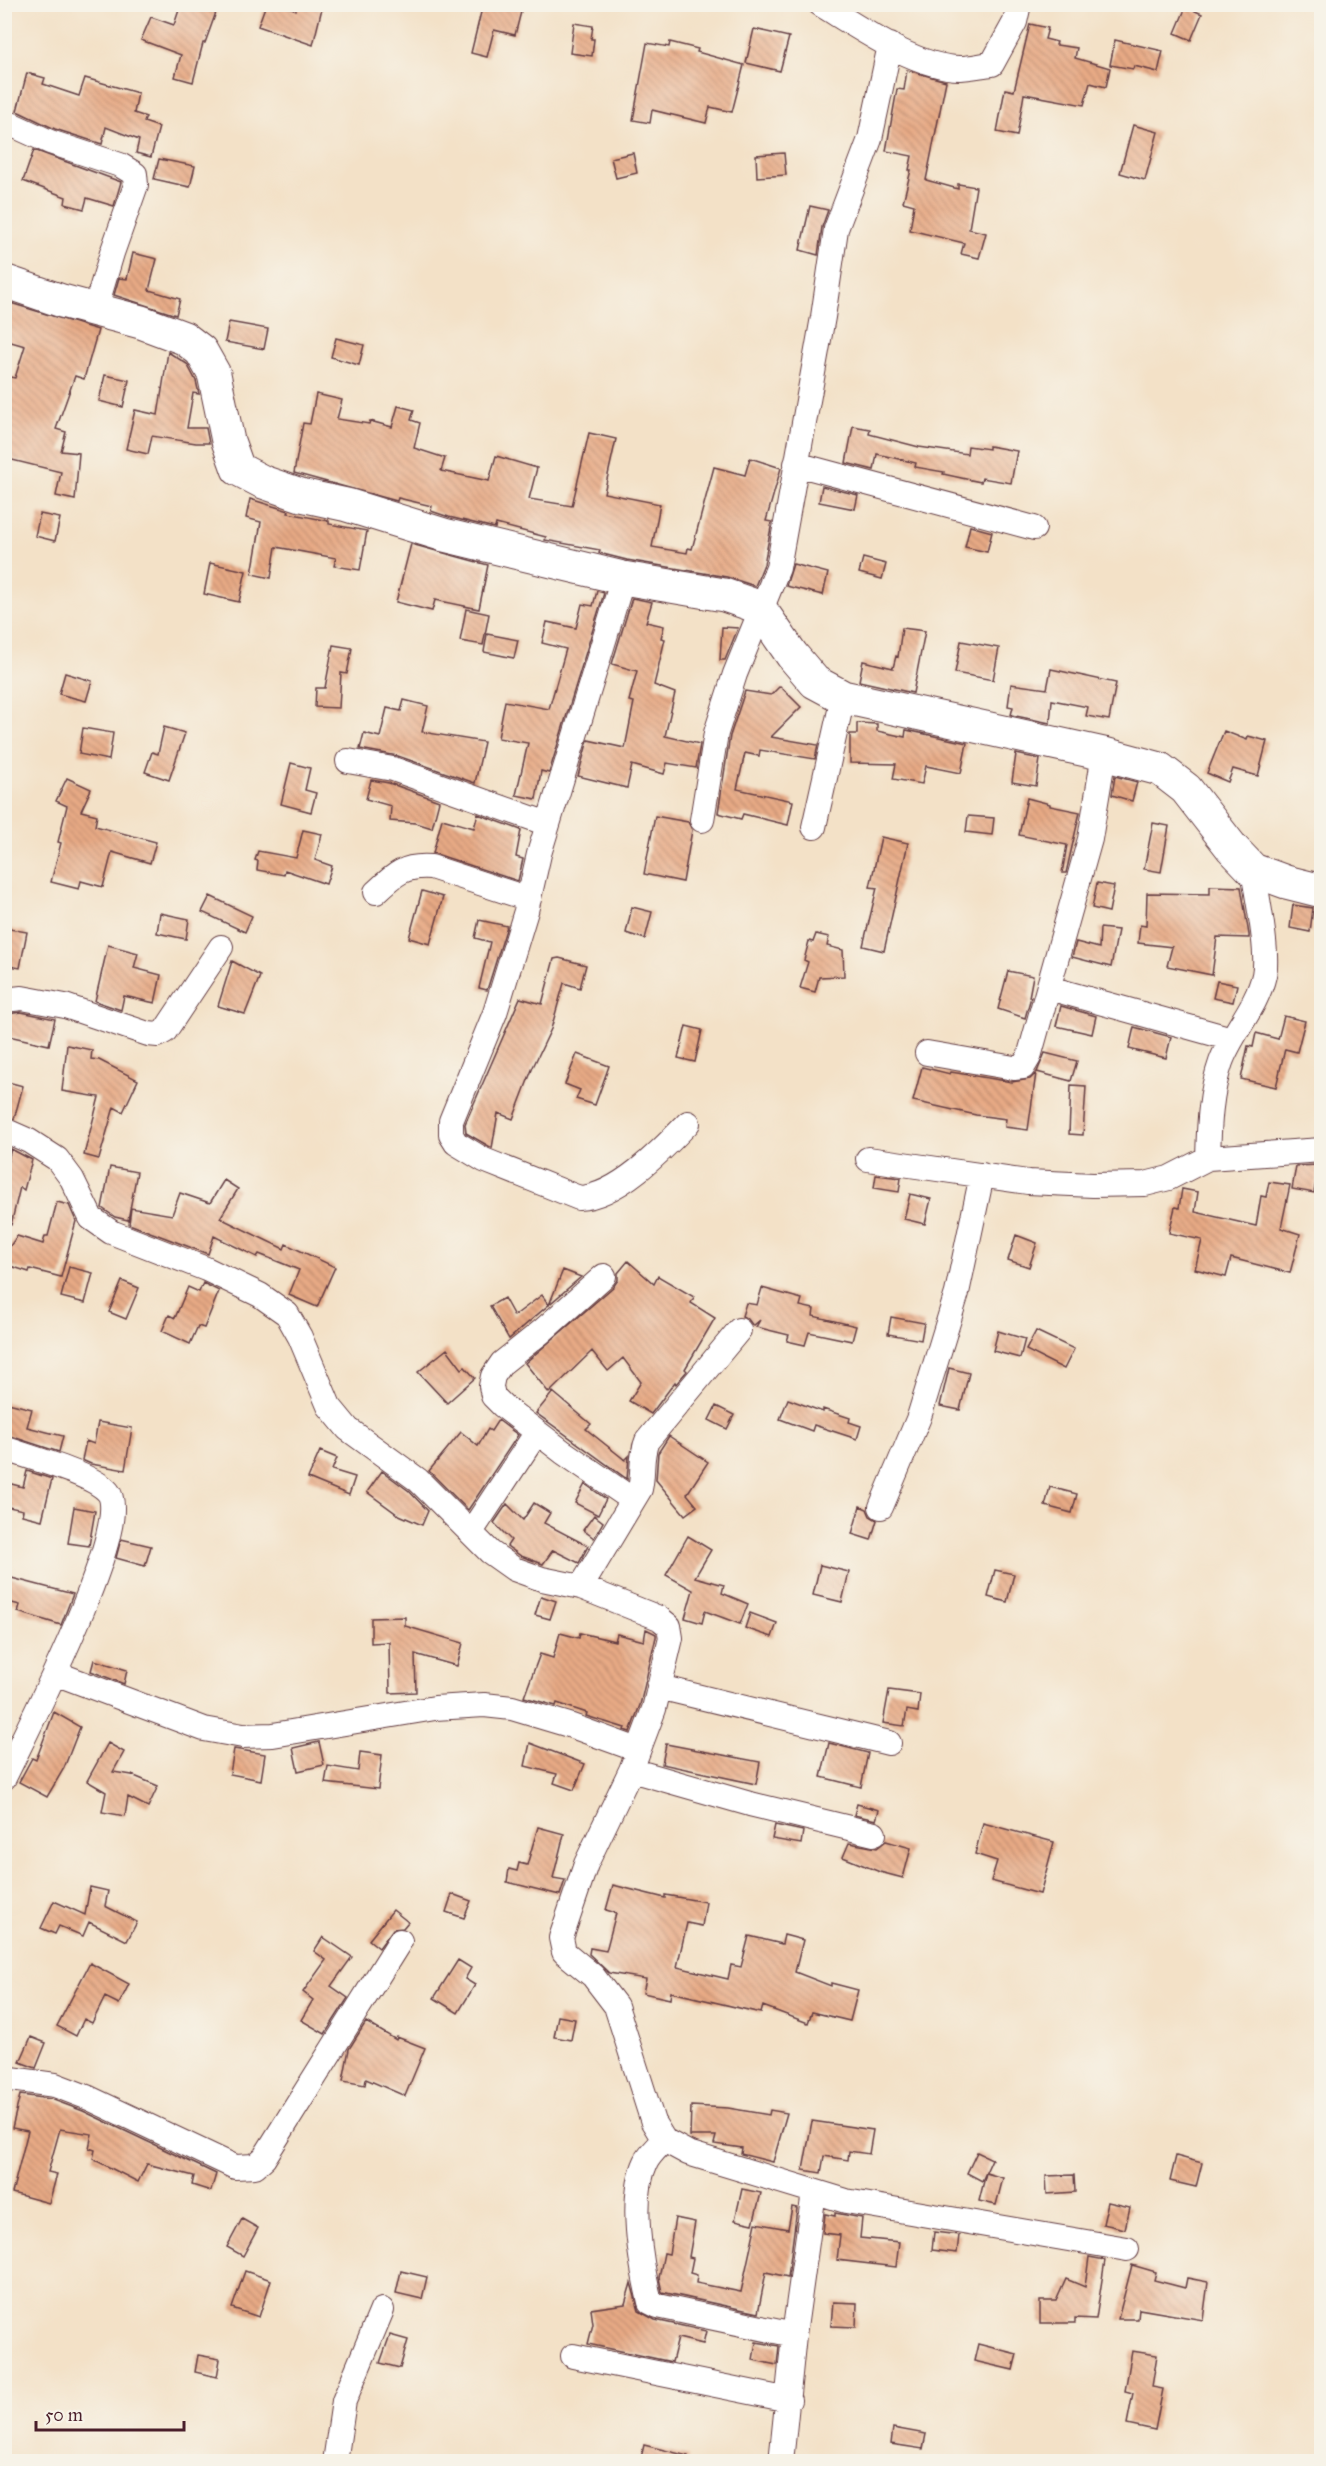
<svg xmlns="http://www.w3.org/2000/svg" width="1326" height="2466" viewBox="0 0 1326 2466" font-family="'IM FELL Great Primer',serif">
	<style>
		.building { fill: url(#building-back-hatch) }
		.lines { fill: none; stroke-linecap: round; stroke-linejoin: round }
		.street-casing { stroke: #633c42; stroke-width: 26 }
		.secondary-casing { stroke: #633c42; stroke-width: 35 }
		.street { stroke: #fff; stroke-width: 24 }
		.secondary { stroke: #fff; stroke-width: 33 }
	</style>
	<defs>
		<pattern id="building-back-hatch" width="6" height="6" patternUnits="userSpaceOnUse" patternTransform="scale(1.5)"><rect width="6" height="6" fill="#e8aa85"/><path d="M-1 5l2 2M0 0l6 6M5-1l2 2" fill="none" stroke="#be8a6d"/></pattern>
	</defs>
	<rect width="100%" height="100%" fill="#f7f3e8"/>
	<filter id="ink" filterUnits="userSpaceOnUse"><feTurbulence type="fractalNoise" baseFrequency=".0167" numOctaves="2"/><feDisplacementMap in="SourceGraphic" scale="12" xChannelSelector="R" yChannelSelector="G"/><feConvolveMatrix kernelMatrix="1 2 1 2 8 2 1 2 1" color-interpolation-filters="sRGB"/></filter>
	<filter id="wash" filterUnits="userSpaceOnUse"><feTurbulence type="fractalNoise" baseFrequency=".008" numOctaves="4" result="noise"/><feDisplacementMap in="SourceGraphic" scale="24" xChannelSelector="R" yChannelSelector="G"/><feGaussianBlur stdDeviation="1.35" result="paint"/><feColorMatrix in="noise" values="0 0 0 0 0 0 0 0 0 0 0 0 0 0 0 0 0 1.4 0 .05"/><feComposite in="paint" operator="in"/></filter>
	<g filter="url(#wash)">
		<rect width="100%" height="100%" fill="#f3e1c7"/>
		<g id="blocks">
			<path class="building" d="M181 4H219L205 43H203L193 82 175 77 181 55 141 40 151 17 174 25Z
				M266 4H281L296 10 297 4H323L313 45 258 26Z
				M483 4H523L515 35 494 30 487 57 471 53Z
				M1186 7 1202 14 1191 40 1175 33Z
				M574 23 593 26 591 39H594L592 56 570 53Z
				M1030 24 1048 28 1045 39 1057 42 1056 45 1077 48 1075 58 1110 68 1106 87 1090 83 1084 105 1024 94 1017 136 997 132 1005 89 1014 91Z
				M754 29 789 37 780 71 746 63Z
				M1115 40 1163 51 1158 72 1134 66 1133 69 1110 65Z
				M670 42 698 49 697 52 744 65 732 112 710 107 706 123 652 110 650 123 633 120 647 43 669 47Z
				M907 70 946 81 926 180 958 189V184L976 187 969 229 986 233 979 258 961 254 964 243 910 230 914 205 903 202 911 170H909L912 156 886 151 897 89 904 90Z
				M27 73 45 78 43 84 79 96 85 78 138 93 134 113 146 117 144 122 159 127 151 157 136 153 139 140 106 127 102 144 55 129 17 111Z
				M1133 125 1158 132 1145 180 1120 173Z
				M34 150 121 182 114 206 87 198 84 209 65 204 66 197 23 181Z
				M633 153 637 173 616 178 611 158Z
				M784 153 786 175 757 177 756 155Z
				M159 159 195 166 190 187 154 179Z
				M810 206 828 210 822 227 818 255 800 250Z
				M133 253 157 259 149 290 180 299 176 315 114 295 119 278 127 279Z
				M4 301 98 330 84 379 75 376 56 429 66 432 61 451 79 453 75 500 56 496 61 472 4 458V376L15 378 25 346 4 340Z
				M229 322 268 329 264 349 225 342Z
				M336 338 364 345 359 365 331 357Z
				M168 352 187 364 196 381 199 394 193 393 187 428H206L209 443H196L152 436 148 454 126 449 135 410 158 415Z
				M105 375 129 380 123 407 99 401Z
				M316 394 342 400 337 419 369 424 370 421 392 427 398 406 414 410 411 420 420 423 414 448 445 458 441 471 489 481 496 456 537 468 529 499 572 506 589 433 616 439 604 493 660 504 652 547 687 553 688 548 692 549 714 467 745 475 750 458 781 468 766 521 772 522 764 564 755 586 727 577 627 560 599 553 600 550 545 540 546 537 496 524 495 528 449 517 431 511 432 506 398 498 397 501 294 473 303 423 310 424Z
				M853 426 870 429 869 434 919 447 967 454 968 446 989 449V446L1017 451 1011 483 982 478 981 482 966 479 943 474 944 472 915 467 916 463 877 454 874 470 846 463Z
				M822 486 858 495 855 509 819 502Z
				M250 499 289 511 288 513 329 521V524L367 531 360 570 334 566 336 558 276 547 271 578 252 574 261 522 246 518Z
				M40 514 60 518 55 541 35 536Z
				M970 526 992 532 987 552 965 547Z
				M411 544 488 565 479 609 435 600 432 611 396 602Z
				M863 558 886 564 882 579 859 573Z
				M210 563 246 571 239 602 204 594Z
				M793 564 828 573 823 595 786 586Z
				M597 591 604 593 549 773 541 771 536 799 516 795 528 743 498 738 505 701 549 709 566 649 542 643 547 622 576 628 582 604 593 606Z
				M632 598 652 602 646 622 664 626 661 638 665 639 654 685 675 693 665 736 700 744 696 768 667 763 664 774 632 765 627 788 578 776 588 740 625 748 634 702 629 701 637 671 612 664Z
				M466 609 489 614 483 645 460 641Z
				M722 627 738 628 725 660H720Z
				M902 628 925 631 913 693 859 681 863 661 893 668 896 656 898 657Z
				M487 634 518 640 514 658 484 652Z
				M961 641 999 648 993 680 955 673Z
				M333 645 352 648 347 674 341 673 339 708 315 707 316 688H325Z
				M1051 669 1116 683 1109 720 1086 716 1088 707 1052 700 1050 723 1011 715 1013 707 1008 706 1011 684 1047 689Z
				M65 673 92 681 86 701 59 694Z
				M780 686 801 707 771 737 818 745 815 759 760 750 759 756 745 753 737 789 793 801 788 825 743 814 741 819 718 813 730 736 745 691 771 695Z
				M404 700 428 706 422 732 484 742 475 783 398 756 360 749 364 733 380 737 387 708 401 711Z
				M857 723 877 724V731L905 737 906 730 967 743 961 773 926 766 922 784 893 779 896 764 850 763V734H857Z
				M164 727 185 733 169 780 145 772 152 752 158 754Z
				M83 728 113 733 109 760 79 754Z
				M1224 731 1247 740 1248 736 1267 741 1258 776 1233 769 1228 782 1207 773Z
				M1016 754 1040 759 1036 786 1012 782Z
				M291 763 310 768 305 790 316 793 311 812 281 804Z
				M1115 776 1137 782 1132 801 1112 795Z
				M67 778 91 789 81 811 97 815 95 826 156 842 150 863 112 852 103 887 81 881 79 889 51 882 61 843 58 842 67 806 56 801Z
				M371 780 389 783 439 801 432 828 416 823 390 821 391 806 366 799Z
				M1027 798 1050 804V806L1080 812 1066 873H1062L1067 845 1019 835Z
				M478 814 521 830 516 857 523 859 518 881 433 853 442 819 474 828Z
				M655 816 688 822 692 830 683 882 644 874Z
				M968 816 994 818 992 835 966 832Z
				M1153 823 1169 826 1161 872 1144 869Z
				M303 830 322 834 315 860 332 866 326 884 285 870 284 875 257 870 258 861 255 860 258 851 296 858Z
				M881 837 908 843 884 951 863 946 877 888 870 887Z
				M1097 883 1114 886 1109 912 1092 908Z
				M1210 886 1241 887 1249 935V938L1217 937 1212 975 1167 966 1172 947 1138 943 1140 925 1146 926 1147 893 1210 894Z
				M422 891 443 897 430 944 409 938Z
				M210 896 252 916 245 932 202 912Z
				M1293 905 1313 908 1310 932 1290 928Z
				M632 907 652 912 645 939 626 933Z
				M160 913 189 919 186 939 157 933Z
				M479 920 507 926 487 990 479 988 490 942 475 938Z
				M4 928 27 932 20 968 4 965Z
				M1100 928 1118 930 1111 967 1072 957 1076 942 1099 948Z
				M816 934 829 937 827 946 843 950 844 976 819 977 815 992 800 988 808 962 804 960 809 941 813 942Z
				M108 945 138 953 134 968 161 975 155 1003 124 996 121 1010 95 1001Z
				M559 958 586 965 580 988 564 983 551 1029 533 1067 513 1119 498 1113 492 1148 466 1133 465 1124 520 998 542 1004 554 959Z
				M232 961 260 976 245 1014 218 1006Z
				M1008 971 1033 976 1029 997H1031L1025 1018 998 1009Z
				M1217 981 1237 985 1233 1002 1213 998Z
				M1061 1006 1096 1016 1092 1034 1056 1026Z
				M21 1012 55 1019 49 1045 4 1035 8 1014Z
				M1284 1016 1305 1021 1297 1052 1285 1049 1276 1087 1241 1079 1248 1046 1253 1047 1256 1033 1278 1039Z
				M686 1026 702 1030 695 1062 678 1058Z
				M1134 1027 1171 1037 1166 1058 1129 1049Z
				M67 1045 92 1050 91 1059 99 1060 138 1080 123 1112 114 1107 99 1159 84 1155 99 1097 62 1091Z
				M1045 1053 1077 1061 1071 1081 1037 1072Z
				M577 1054 609 1066 595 1105 576 1099 580 1090 565 1084Z
				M922 1067 950 1074 951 1072 1012 1082 1030 1079 1036 1073 1028 1130 1005 1127 1006 1119 976 1115 913 1101Z
				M4 1081 23 1086 14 1119 4 1116Z
				M1071 1085 1086 1086 1083 1135 1069 1134Z
				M11 1149 32 1160 24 1190 20 1187 11 1225 4 1224V1174Z
				M1319 1165 1314 1193 1292 1189 1296 1166Z
				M110 1167 137 1172 128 1220 115 1217 102 1208Z
				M876 1175 901 1178 899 1192 874 1188Z
				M224 1180 238 1189 220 1218 284 1249 286 1244 335 1267 317 1307 289 1295 299 1270 259 1254 257 1257 214 1236 208 1254 129 1224 131 1208 172 1215 180 1193 210 1203Z
				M1269 1182 1290 1185 1281 1228 1300 1234 1290 1273 1231 1258 1226 1277 1195 1269 1202 1240 1169 1233 1175 1207 1179 1208 1182 1189 1198 1192 1195 1212 1256 1226 1261 1196 1266 1197Z
				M910 1194 931 1199 925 1224 904 1219Z
				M57 1202 69 1205 76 1221 61 1277 30 1269 29 1272 4 1264V1255L17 1236 43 1244 45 1236H48Z
				M1016 1235 1037 1243 1029 1267 1008 1260Z
				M628 1261 654 1284 658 1276 694 1297 691 1303 715 1318 685 1369 687 1371 676 1384 675 1382 651 1414 629 1401 641 1382 623 1358 608 1371 592 1351 549 1393 525 1363 613 1287 618 1280V1273Z
				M69 1267 93 1273 85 1303 61 1297Z
				M563 1270 581 1277 509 1339 490 1306 504 1298 514 1316 542 1295 549 1305Z
				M122 1281 139 1288 126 1319 109 1312Z
				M203 1283 219 1291 204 1328 198 1326 190 1344 162 1331 169 1315 175 1318 188 1287 199 1292Z
				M762 1288 802 1299 800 1306 814 1309 813 1316 856 1326 852 1341 809 1332 805 1345 787 1341 789 1335 756 1327 760 1320 753 1326 748 1319 742 1316 746 1303 757 1305Z
				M891 1317 924 1323 921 1340 888 1334Z
				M998 1331 1025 1339 1020 1358 993 1351Z
				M1036 1331 1074 1349 1064 1369 1026 1350Z
				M447 1349 462 1369 465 1367 475 1378 447 1403 418 1372Z
				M949 1368 969 1373 960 1410 940 1406Z
				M553 1392 591 1424 586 1429 625 1460 629 1456 627 1479 536 1413Z
				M788 1399 823 1412V1409L850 1418 849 1422 861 1426 857 1439 814 1425 812 1431 780 1419Z
				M4 1402 32 1409 27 1427 63 1436 59 1452 4 1434Z
				M716 1406 734 1415 727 1429 709 1420Z
				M498 1420 518 1435 468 1510 429 1471 461 1432 478 1446 488 1429 491 1431Z
				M98 1422 132 1428 125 1470 91 1464 82 1460 86 1441 94 1444Z
				M669 1436 708 1462 687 1494 697 1506 685 1515 656 1480 658 1453Z
				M320 1451 337 1458 332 1470 355 1477 349 1495 308 1478Z
				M27 1471 52 1479 42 1520 22 1515 23 1510 4 1506V1482L23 1487Z
				M382 1471 409 1491 428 1511 422 1525 397 1514 367 1492Z
				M585 1484 606 1499 598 1515 575 1503Z
				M1050 1487 1077 1494 1072 1513 1045 1506Z
				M534 1503 550 1513 544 1523 588 1546 579 1563 553 1550 543 1564 521 1556 507 1546 511 1540 494 1523 507 1504 523 1520Z
				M860 1506 867 1509 870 1516 877 1520 871 1540 852 1534Z
				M74 1507 95 1511 89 1546 68 1543Z
				M594 1515 603 1522 594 1538 583 1530Z
				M688 1536 711 1550 695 1577 724 1585 722 1593 748 1604 740 1624 705 1611 702 1623 685 1618 693 1590 666 1575Z
				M121 1539 151 1546 145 1566 116 1558Z
				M820 1565 849 1572 842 1602 813 1595Z
				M995 1570 1014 1574 1007 1602 988 1597Z
				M4 1576 73 1594 61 1625 18 1612 20 1605 4 1601Z
				M541 1596 556 1601 550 1619 535 1615Z
				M750 1613 777 1623 772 1637 745 1628Z
				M405 1617V1626L463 1643 457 1666 415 1654 416 1692 390 1693 389 1642 371 1643V1618Z
				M646 1629 656 1634V1637L640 1705 630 1732 624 1730 625 1728 586 1716 587 1713 557 1703 556 1706 524 1697 540 1654 553 1658 560 1633 579 1638 580 1633 615 1641 617 1634 644 1641Z
				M94 1660 127 1670 124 1684 91 1671Z
				M889 1690 920 1694 918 1712 907 1710 904 1726 883 1723Z
				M54 1712 80 1727 64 1768 47 1797 19 1782 32 1758 36 1760Z
				M319 1742 324 1765 298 1771 293 1748Z
				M108 1743 124 1752 113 1772 132 1775 158 1786 148 1807 128 1797 125 1816 102 1812 106 1792 87 1781Z
				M530 1743 585 1764 574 1790 554 1783 557 1774 525 1766Z
				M829 1743 868 1753 861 1787 821 1777Z
				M666 1744 760 1762 756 1784 662 1764Z
				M234 1749 265 1754 261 1780 230 1774Z
				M360 1752 382 1755 378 1789 325 1783 328 1766 358 1771Z
				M857 1804 879 1810 876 1820 854 1815Z
				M983 1823 1054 1842 1040 1894 991 1881 997 1861 975 1854Z
				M775 1825 803 1831 801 1844 772 1839Z
				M538 1827 564 1834 553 1878 565 1880 560 1895 507 1882 509 1869 517 1871 519 1863 527 1865Z
				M886 1841 911 1848 903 1878 880 1872 843 1857 849 1843 877 1848Z
				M613 1885 665 1898V1895L706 1902 702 1926 687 1923 677 1967 728 1979 731 1965 741 1967 749 1936 782 1944 784 1935 803 1940 795 1972 831 1986V1983L858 1990 850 2021 812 2012 808 2023 763 2006 761 2013 671 1992 670 1999 643 1993 646 1979 609 1973 589 1954 590 1948 606 1951 616 1913 606 1910Z
				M90 1887 108 1891 105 1906 137 1922 127 1941 89 1922 83 1936 59 1926 55 1934 41 1928 54 1901 85 1915Z
				M452 1894 471 1901 464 1918 446 1912Z
				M393 1910 408 1922 403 1928 393 1929 379 1948 369 1940Z
				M323 1937 352 1957 331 1986 348 1998 325 2034 301 2020 313 2000 303 1992 326 1960 314 1951Z
				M458 1960 471 1968 465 1979 475 1985 458 2013 434 1998Z
				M90 1963 129 1984 119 2004 105 1997 92 2023 84 2019 76 2036 57 2026Z
				M558 2016 575 2019 571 2040 554 2037Z
				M366 2022 396 2040 397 2037 425 2048 405 2096 366 2079 365 2085 343 2081 349 2049Z
				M31 2037 46 2043 36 2068 20 2062Z
				M20 2095 51 2099 83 2111 216 2174 211 2191 192 2185 194 2176 147 2164 138 2182 93 2159 95 2150 89 2148 92 2134 60 2129 48 2172 57 2174 49 2203 12 2193 28 2131 12 2128Z
				M691 2106 728 2108 769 2115 770 2110 787 2113 773 2162 741 2154 742 2148 714 2144 716 2136H690Z
				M812 2121 873 2130 869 2154 849 2151 848 2160 824 2156 821 2173 803 2170Z
				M977 2152 992 2159 982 2181 967 2173Z
				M1176 2156 1202 2163 1196 2187 1170 2181Z
				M986 2173 1003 2178 996 2205 979 2201Z
				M1074 2175 1075 2192 1047 2194 1046 2176Z
				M742 2189 761 2193 753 2224 735 2220Z
				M1108 2202 1130 2207 1125 2229 1103 2224Z
				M792 2207 797 2208 788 2277 766 2272 758 2313 662 2292 659 2278 664 2253 669 2254 675 2218 695 2222 689 2257 693 2258 690 2273 697 2275 696 2283 741 2292 756 2223 788 2229Z
				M835 2213 862 2218 860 2238 899 2242 896 2267 837 2260 840 2235 823 2233 825 2214 835 2216Z
				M242 2219 258 2228 243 2256 227 2247Z
				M934 2232 959 2235 957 2253 932 2250Z
				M1089 2257 1105 2260 1096 2319 1075 2318V2323H1040V2301H1056L1066 2279 1085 2287Z
				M1132 2265 1156 2272 1154 2280 1185 2288 1187 2278 1208 2282 1203 2320 1139 2309 1138 2319H1118Z
				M245 2271 271 2280 259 2317 232 2308Z
				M401 2271 427 2277 422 2299 396 2293Z
				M631 2283 639 2311 655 2320 706 2331 703 2344 678 2338 672 2362 588 2344 593 2324 591 2309 625 2304Z
				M833 2302 857 2303 856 2327 831 2326Z
				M390 2335 408 2340 400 2368 380 2363Z
				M756 2342 779 2346 777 2365 753 2360Z
				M978 2344 1017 2354 1013 2370 974 2361Z
				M1132 2351 1157 2355 1152 2387 1163 2389 1155 2430 1127 2424 1133 2393 1125 2391Z
				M198 2355 220 2359 217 2377 195 2372Z
				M893 2428 926 2434 923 2449 891 2444Z
				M644 2445 688 2456 687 2462H640Z"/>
		</g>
	</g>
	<g filter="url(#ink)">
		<use href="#blocks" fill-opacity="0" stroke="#633c42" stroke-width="1.5"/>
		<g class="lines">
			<defs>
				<path id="street" d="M820 4C858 27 916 68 960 68 970 68 982 65 992 64L1015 22 1019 4
					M4 121 50 142 120 165 135 174 136 185 112 253 95 310
					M796 464 1034 528
					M623 578 539 854 526 911 495 1013 451 1121V1135L456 1143 484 1160 579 1198C617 1197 662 1150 688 1123
					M348 761 393 769 548 824
					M702 820 716 733 735 674 778 568 823 317 836 229 870 139 890 45
					M814 827 843 697
					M376 892C395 874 404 865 431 867L529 899
					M1049 988 1232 1039
					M4 1000 22 998 65 1006 148 1034 158 1035 165 1031 221 947
					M927 1053 1014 1068 1023 1067 1029 1057 1090 839 1104 754
					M4 1130 29 1141 57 1159 72 1179 91 1218 111 1232 206 1269 260 1295 287 1314 300 1337 329 1406 348 1429 418 1480 490 1552 514 1569 542 1579 581 1587 659 1618 669 1626 671 1638 654 1709 631 1770 586 1864 561 1938 564 1952 593 1976 616 2006 653 2122 664 2140 688 2153 846 2201 1127 2249
					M1208 1158C1209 1125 1210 1093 1221 1062 1232 1032 1257 1007 1264 975 1269 952 1257 896 1253 870
					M868 1159 1028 1182 1093 1185 1145 1184 1169 1178 1208 1158 1322 1150
					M604 1276 541 1332 502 1363 493 1376 491 1386 493 1396 503 1406 563 1452 633 1500
					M4 1448C30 1458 93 1474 108 1492 135 1523 23 1738 4 1778
					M881 1507 919 1417 957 1293 982 1175
					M471 1532 537 1432
					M581 1587 640 1489C644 1472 640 1457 647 1441L739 1330
					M55 1673 204 1729 243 1736 273 1735 435 1708 484 1705 512 1708 569 1725 638 1750
					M659 1687 889 1743
					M631 1770 750 1804 874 1834
					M4 2078 55 2085 89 2098 235 2167 255 2166 264 2158 400 1941
					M664 2140C658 2147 650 2154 646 2162 629 2198 641 2264 650 2302L658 2306 794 2335
					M573 2356 789 2400
					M335 2462 344 2401 382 2310
					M781 2462 794 2335 814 2192"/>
				<path id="secondary" d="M4 281 62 301 141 322 184 338 201 351 214 374 228 441 238 469 263 482 301 495 347 505 444 535 623 578 724 595 753 605 761 610 792 655 815 682 843 697 1104 754 1160 769 1186 789 1232 848 1253 870 1286 882 1322 891"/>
			</defs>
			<use href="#street" class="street-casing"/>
			<use href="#secondary" class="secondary-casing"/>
			<use href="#street" class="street"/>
			<use href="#secondary" class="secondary"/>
		</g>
	</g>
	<rect width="1326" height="2466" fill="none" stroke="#f7f3e8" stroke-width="24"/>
	<path d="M36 2421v9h148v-9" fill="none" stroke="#4a1f2b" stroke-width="3"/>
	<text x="45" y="2421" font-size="18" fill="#4a1f2b" stroke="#f7f3e8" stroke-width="4.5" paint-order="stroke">50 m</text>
</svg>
